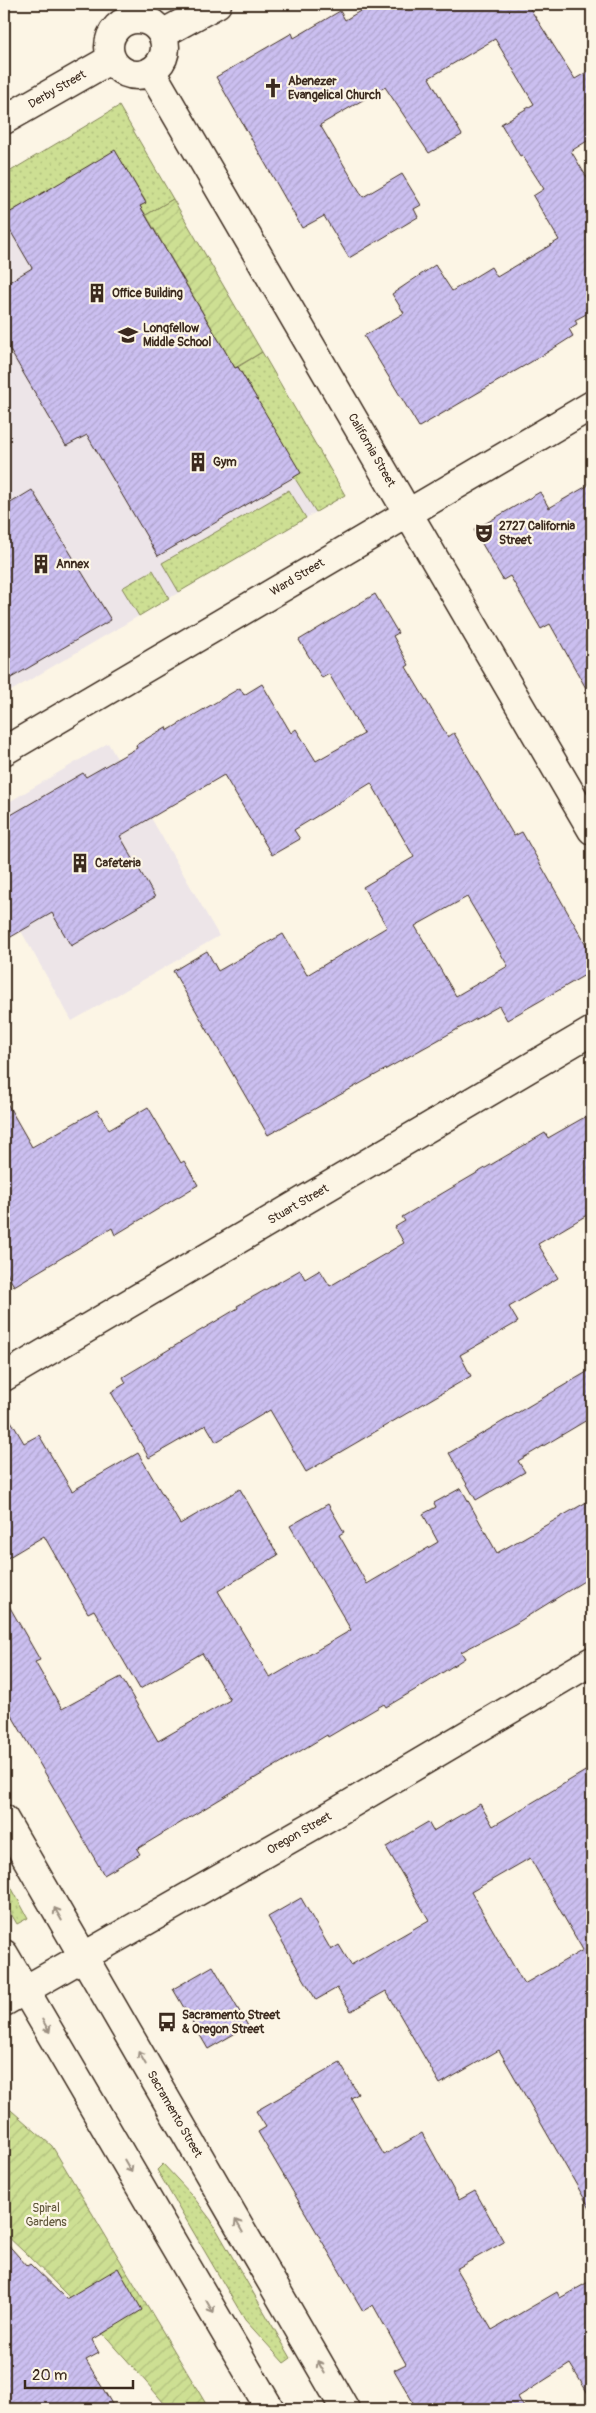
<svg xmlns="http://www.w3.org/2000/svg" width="596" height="2413" viewBox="0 0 596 2413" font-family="Pangolin,sans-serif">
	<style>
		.built { fill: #ede5e8 }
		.grass { fill: url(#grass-dots); stroke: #848458 }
		.garden { fill: url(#garden-furrows); stroke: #848458 }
		.building { fill: url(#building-hatch); stroke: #3b2a1e; fill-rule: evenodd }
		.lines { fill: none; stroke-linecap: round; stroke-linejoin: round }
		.street-casing { stroke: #3b2a1e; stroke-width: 31 }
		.secondary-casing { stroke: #3b2a1e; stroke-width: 31 }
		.street { stroke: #fcf5e5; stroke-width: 28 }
		.secondary { stroke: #fcf5e5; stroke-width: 28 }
		.oneway { stroke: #9c9082 }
		.labels { text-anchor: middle; stroke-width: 4.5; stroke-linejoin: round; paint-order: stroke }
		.poi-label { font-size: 12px; font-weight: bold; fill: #3b2a1e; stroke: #fcf5e5; text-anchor: start }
		.street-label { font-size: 12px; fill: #3b2a1e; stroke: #fcf5e5 }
		.park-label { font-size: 12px; fill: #60573b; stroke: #fcf5e5 }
	</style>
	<defs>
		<pattern id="grass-dots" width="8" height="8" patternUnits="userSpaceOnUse" patternTransform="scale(1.25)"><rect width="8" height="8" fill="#cddf93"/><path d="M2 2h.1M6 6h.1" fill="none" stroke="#b1c07e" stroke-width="1.8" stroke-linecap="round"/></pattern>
		<pattern id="garden-furrows" width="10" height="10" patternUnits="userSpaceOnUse" patternTransform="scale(1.25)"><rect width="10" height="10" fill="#cddf93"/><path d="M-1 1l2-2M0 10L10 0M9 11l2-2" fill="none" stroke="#b1c07e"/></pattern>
		<pattern id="building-hatch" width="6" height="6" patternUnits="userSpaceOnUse" patternTransform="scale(1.25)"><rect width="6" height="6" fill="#cbbff0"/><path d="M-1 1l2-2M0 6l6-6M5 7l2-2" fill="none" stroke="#afa4cd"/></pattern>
	</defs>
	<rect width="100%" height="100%" fill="#fcf5e5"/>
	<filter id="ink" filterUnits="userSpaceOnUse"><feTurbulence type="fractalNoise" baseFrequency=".02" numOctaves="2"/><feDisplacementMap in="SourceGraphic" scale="10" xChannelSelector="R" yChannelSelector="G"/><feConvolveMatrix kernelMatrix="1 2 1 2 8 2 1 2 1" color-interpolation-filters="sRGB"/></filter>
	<g filter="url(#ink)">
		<path class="built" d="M119 106 345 495 4 695V175Z
			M108 743 219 936 72 1021 4 901V805Z"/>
		<path class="grass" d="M119 106 173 199 146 215 140 206 146 202 115 151 4 216V175Z
			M262 352 345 495 316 512 294 477 300 473 238 367Z
			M289 490 306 518 179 592 162 563Z
			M153 570 169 598 139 616 122 588Z
			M4 1874 28 1918 17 1924 4 1902Z
			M163 2164 191 2194 211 2220 291 2358 284 2363 245 2320 157 2170Z"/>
		<path class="garden" d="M173 199 262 352 235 368 146 215Z
			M4 2104 52 2146 209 2409H169C117 2347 63 2288 4 2233Z"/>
		<path class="building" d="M372 4H527L575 79 592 69V138L571 151 592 186V311L575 320 577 324 569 329 573 336 543 355 419 427 364 336 404 313 392 294 435 265 452 291 491 267 497 277 559 240 533 196 544 189 522 155 520 156 501 124 534 104 495 39 429 78 462 135 429 153 385 87 320 125 363 197 402 174 421 205 414 209 418 217 349 258 324 216 302 228 216 77 292 33 294 38 340 11 345 20Z
			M115 150 146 203 140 206 235 368 238 367 301 473 158 556 87 435 66 446 4 340V285L32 268 4 220V216Z
			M592 483V699L550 624 541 629 510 576 503 580 474 530 540 492 549 508Z
			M32 490 111 620 4 682V507Z
			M375 594 398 633 393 636 409 665 406 667 448 737 454 733 514 836 522 832 592 955V971L507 1020 499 1006 268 1135 173 971 207 951 218 971 283 934 307 975 387 927 363 887 414 857 371 783 294 830 300 839 272 855 224 775 120 836 155 897 71 946 52 913 4 941V819L83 773 86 777 137 748 136 745 166 727 167 731 240 688 244 695 262 684 291 733 296 729 316 761 364 734 329 674 322 678 299 640ZM467 897 508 966 456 996 415 926Z
			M4 1098 32 1147 97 1110 109 1130 148 1107 181 1163 184 1161 198 1185 115 1235 112 1228 14 1286 4 1268Z
			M592 1113V1212L538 1244 558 1278 509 1307 518 1322 460 1355 471 1376 306 1472 270 1410 216 1442 206 1425 149 1458 111 1392 126 1383 123 1377 238 1308 237 1306 300 1270 305 1279 320 1270 330 1286 404 1243 395 1227 405 1221 402 1217 545 1133 548 1138Z
			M592 1369V1417L518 1461 525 1472 476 1500 449 1453Z
			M4 1409 24 1443 39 1435 72 1491 138 1453 180 1524 240 1489 278 1555 218 1591 270 1678 351 1630 290 1526 328 1504 344 1532 339 1535 367 1584 438 1542 423 1514 436 1507 434 1503 461 1488 497 1553 592 1499V1576L515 1624 461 1652 465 1658 425 1684 386 1707 384 1704 328 1737 327 1735 137 1849 140 1854 104 1875 4 1702V1597L40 1660 35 1662 62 1709 121 1677 158 1741 230 1700 202 1653 140 1689 94 1610 88 1613 44 1536 4 1560Z
			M592 1767V2212L499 2050 440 2084 386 1991 351 2011 337 1988 316 2000 268 1917 301 1898 331 1950 339 1945 351 1965 429 1920 386 1847 428 1822 433 1831 480 1804 493 1826ZM530 1858 583 1950 524 1984 471 1892Z
			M213 1966 248 2026 208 2049 173 1989Z
			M340 2063 358 2094 351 2098 384 2155 422 2133 459 2200 475 2191 504 2242 456 2269 492 2330 557 2292 560 2298 592 2280V2400L570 2364 518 2397 525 2409H417L394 2370 406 2364 373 2305 363 2311 258 2132 266 2127 256 2111Z
			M4 2240 27 2266 30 2264 66 2299 118 2268 142 2310 92 2340 99 2353 86 2360 115 2409H4Z"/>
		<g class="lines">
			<defs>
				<path id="street" d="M109 47a28 28 0 1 1 56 0a28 28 0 1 1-56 0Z
					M162 34 217 4
					M151 71 592 830
					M4 120 111 59
					M4 751 592 405
					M4 1377 592 1031
					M4 2002 335 1813 592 1661"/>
				<path id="secondary" d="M4 1819 345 2409
					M4 1954 270 2409"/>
			</defs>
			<use href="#street" class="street-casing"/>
			<use href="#secondary" class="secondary-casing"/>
			<use href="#street" class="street"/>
			<use href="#secondary" class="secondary"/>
		</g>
		<defs><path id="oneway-shaft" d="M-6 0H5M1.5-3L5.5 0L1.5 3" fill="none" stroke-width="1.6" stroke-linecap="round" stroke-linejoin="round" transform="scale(1.25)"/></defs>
		<g class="oneway">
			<use href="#oneway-shaft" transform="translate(58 1914) rotate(-120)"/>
			<use href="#oneway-shaft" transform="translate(46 2026) rotate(60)"/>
			<use href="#oneway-shaft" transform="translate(142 2058) rotate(-120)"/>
			<use href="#oneway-shaft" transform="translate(128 2166) rotate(60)"/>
			<use href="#oneway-shaft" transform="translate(239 2226) rotate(-120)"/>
			<use href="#oneway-shaft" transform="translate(210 2307) rotate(60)"/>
			<use href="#oneway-shaft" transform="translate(321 2367) rotate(-120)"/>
		</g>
	</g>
	<defs>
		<symbol id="church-bare" viewBox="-9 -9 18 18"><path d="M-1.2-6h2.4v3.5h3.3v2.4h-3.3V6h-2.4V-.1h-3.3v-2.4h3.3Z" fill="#3b2a1e" stroke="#fcf5e5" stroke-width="2.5" paint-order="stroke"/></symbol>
		<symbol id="building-bare" viewBox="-9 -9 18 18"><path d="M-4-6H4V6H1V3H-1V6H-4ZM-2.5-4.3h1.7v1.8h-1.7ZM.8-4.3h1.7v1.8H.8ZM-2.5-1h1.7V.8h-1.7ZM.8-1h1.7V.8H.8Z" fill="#3b2a1e" stroke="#fcf5e5" stroke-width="2.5" paint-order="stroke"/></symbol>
		<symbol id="school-bare" viewBox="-9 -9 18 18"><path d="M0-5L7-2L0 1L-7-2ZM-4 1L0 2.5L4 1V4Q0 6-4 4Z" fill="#3b2a1e" stroke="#fcf5e5" stroke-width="2.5" paint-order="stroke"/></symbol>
		<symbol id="theatre-bare" viewBox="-9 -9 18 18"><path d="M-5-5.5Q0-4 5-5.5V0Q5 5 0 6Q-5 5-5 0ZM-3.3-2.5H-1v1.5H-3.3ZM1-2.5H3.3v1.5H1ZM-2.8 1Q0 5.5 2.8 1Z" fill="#3b2a1e" stroke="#fcf5e5" stroke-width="2.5" paint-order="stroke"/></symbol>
		<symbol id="bus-bare" viewBox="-9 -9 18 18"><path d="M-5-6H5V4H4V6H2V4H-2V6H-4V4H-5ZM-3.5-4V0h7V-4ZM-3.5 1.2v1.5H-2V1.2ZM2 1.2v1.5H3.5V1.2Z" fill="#3b2a1e" stroke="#fcf5e5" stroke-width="2.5" paint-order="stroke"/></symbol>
	</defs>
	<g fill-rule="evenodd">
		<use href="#church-bare" x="259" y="74" width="28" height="28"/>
		<use href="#building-bare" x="83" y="279" width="28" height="28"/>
		<use href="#school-bare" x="114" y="321" width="28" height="28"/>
		<use href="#building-bare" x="184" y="448" width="28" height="28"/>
		<use href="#theatre-bare" x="470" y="519" width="28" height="28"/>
		<use href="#building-bare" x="27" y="550" width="28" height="28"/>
		<use href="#building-bare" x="66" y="849" width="28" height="28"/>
		<use href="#bus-bare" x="153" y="2008" width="28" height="28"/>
	</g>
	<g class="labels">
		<g class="poi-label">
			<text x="288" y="85">Abenezer<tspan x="288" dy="14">Evangelical Church</tspan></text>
			<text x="112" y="297">Office Building</text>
			<text x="143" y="332">Longfellow<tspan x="143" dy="14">Middle School</tspan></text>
			<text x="213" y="466">Gym</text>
			<text x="499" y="530">2727 California<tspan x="499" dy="14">Street</tspan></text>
			<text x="56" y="568">Annex</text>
			<text x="95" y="867">Cafeteria</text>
			<text x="182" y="2019">Sacramento Street<tspan x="182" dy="14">&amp; Oregon Street</tspan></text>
		</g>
		<g class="street-label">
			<text transform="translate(57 89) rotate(-30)" y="4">Derby Street</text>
			<text transform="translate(372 450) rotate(60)" y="4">California Street</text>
			<text transform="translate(297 577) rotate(-31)" y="4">Ward Street</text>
			<text transform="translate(298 1204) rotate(-30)" y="4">Stuart Street</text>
			<text transform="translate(299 1833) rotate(-30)" y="4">Oregon Street</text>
			<text transform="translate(175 2114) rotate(60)" y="4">Sacramento Street</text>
		</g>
		<g class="park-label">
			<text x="46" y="2212">Spiral<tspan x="46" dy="14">Gardens</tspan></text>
		</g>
	</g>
	<rect width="596" height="2413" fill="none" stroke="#fcf5e5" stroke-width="20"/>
	<rect x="10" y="10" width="576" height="2393" fill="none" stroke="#3b2a1e" stroke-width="2" filter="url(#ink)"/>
	<path d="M25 2380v8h108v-8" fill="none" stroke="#3b2a1e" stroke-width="2.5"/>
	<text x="32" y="2380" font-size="15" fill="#3b2a1e" stroke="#fcf5e5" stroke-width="4" paint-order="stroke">20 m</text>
</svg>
